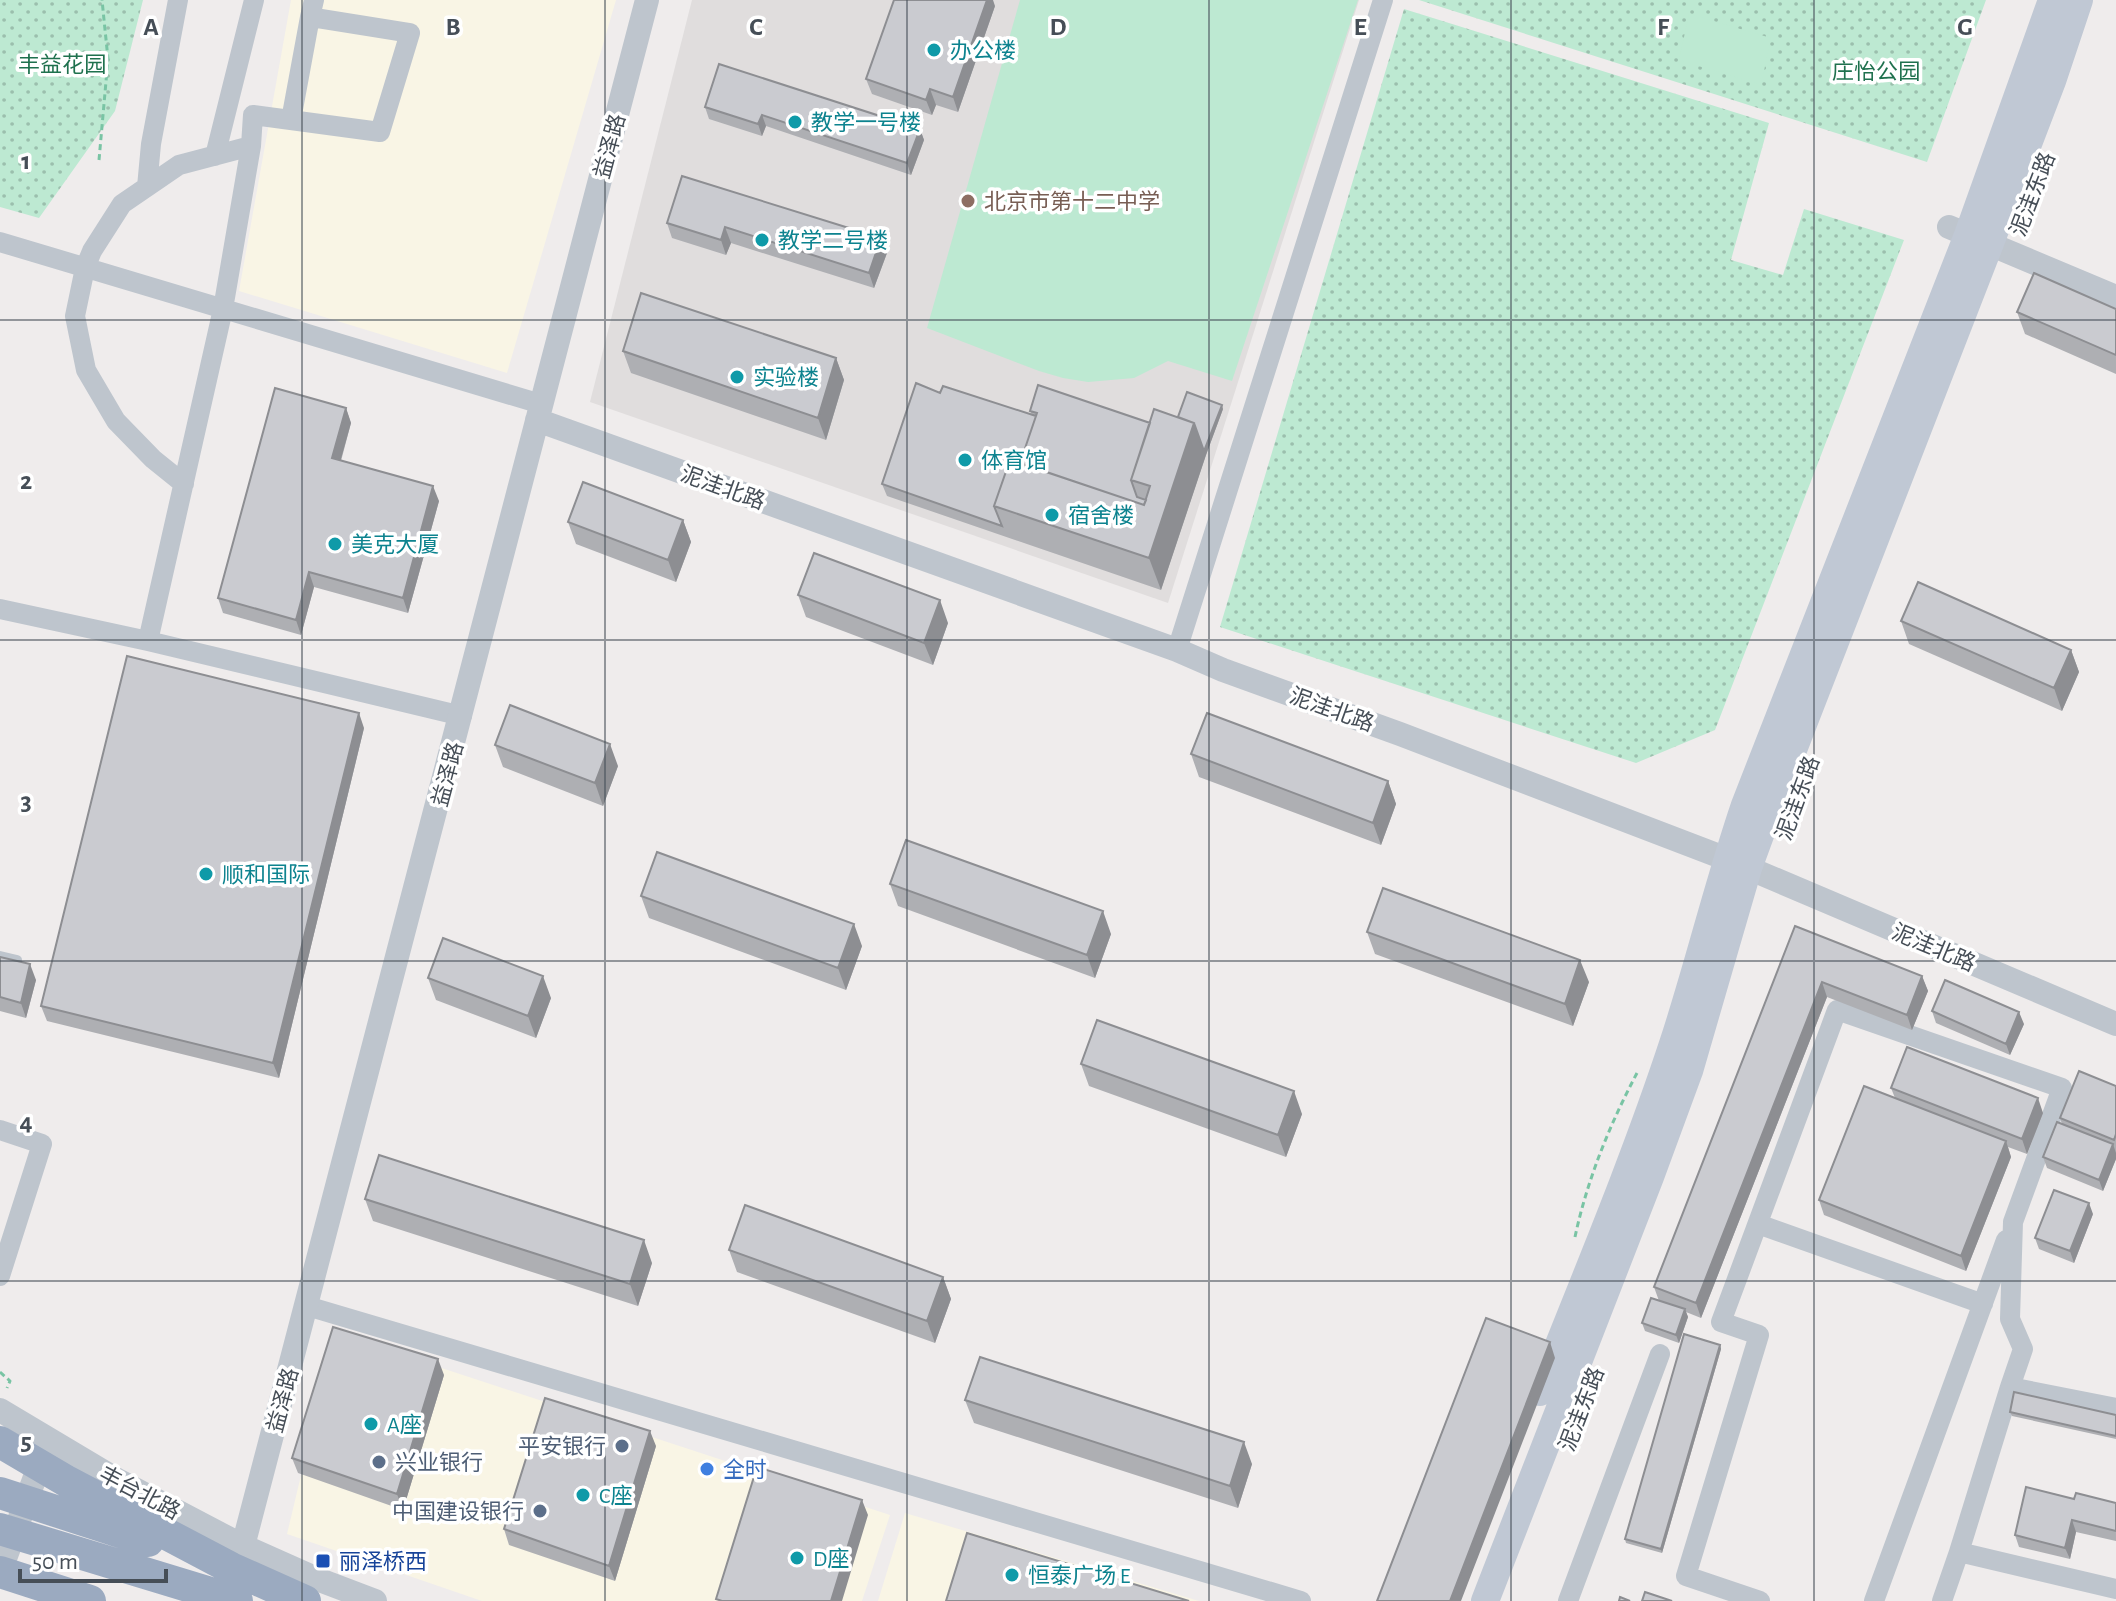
<svg xmlns="http://www.w3.org/2000/svg" width="2116" height="1601" viewBox="0 0 2116 1601" font-family="'Alegreya Sans','Noto Sans SC',sans-serif">
	<style>
		.commercial { fill: #f9f5e5 }
		.education { fill: #e0dddd }
		.grass { fill: url(#grass-dots) }
		.pitch { fill: #bde9d2 }
		.lines { fill: none; stroke-linecap: round; stroke-linejoin: round }
		.path { stroke: #79c4a4; stroke-width: 3; stroke-dasharray: 6 4; stroke-linecap: butt }
		.service { stroke: #bec5cd; stroke-width: 10 }
		.minor { stroke: #bec5cd; stroke-width: 20 }
		.tertiary { stroke: #bec5cd; stroke-width: 24 }
		.secondary { stroke: #c0c8d4; stroke-width: 28 }
		.trunk { stroke: #9baac0; stroke-width: 32 }
		.wall { fill: #aeafb3 }
		.shaded-wall { fill: #8d8e92 }
		.building { fill: #cacbd0; stroke: #8d8e92; stroke-width: 2 }
		.grid { fill: none; stroke: #464e57; stroke-width: 2; stroke-opacity: 0.55 }
		.culture-dot { fill: #0f9aa8; stroke: #fff; stroke-width: 3 }
		.education-dot { fill: #8d6e63; stroke: #fff; stroke-width: 3 }
		.service-dot { fill: #5c6f8a; stroke: #fff; stroke-width: 3 }
		.shop-dot { fill: #3f7fe0; stroke: #fff; stroke-width: 3 }
		.transit-dot { fill: #1a4fb4; stroke: #fff; stroke-width: 3 }
		.labels { text-anchor: middle; stroke-width: 7; stroke-linejoin: round; paint-order: stroke }
		.culture-label { font-size: 22px; fill: #0d838f; stroke: #fff; text-anchor: start }
		.park-label { font-size: 22px; fill: #1f714e; stroke: #fff }
		.street-label { font-size: 22px; fill: #464e57; stroke: #fff }
		.education-label { font-size: 22px; fill: #785e54; stroke: #fff; text-anchor: start }
		.service-label { font-size: 22px; fill: #4e5e75; stroke: #fff; text-anchor: end }
		.shop-label { font-size: 22px; fill: #366cbe; stroke: #fff; text-anchor: start }
		.transit-label { font-size: 22px; fill: #164399; stroke: #fff; text-anchor: start }
		.grid-label { font-size: 26px; text-anchor: middle; font-weight: bold; fill: #464e57; stroke: #fff; stroke-width: 7; stroke-linejoin: round; paint-order: stroke }
	</style>
	<defs>
		<pattern id="grass-dots" width="8" height="8" patternUnits="userSpaceOnUse" patternTransform="scale(2)"><rect width="8" height="8" fill="#bde9d2"/><path d="M2 2h.1M6 6h.1" fill="none" stroke="#9bbfad" stroke-width="1.8" stroke-linecap="round"/></pattern>
	</defs>
	<rect width="100%" height="100%" fill="#efecec"/>
	<path class="commercial" d="M291 0H616L507 373 239 291Z
		M335 1333 890 1515 862 1601H482L287 1534Z
		M905 1513 1199 1601H878Z"/>
	<path class="education" d="M692 0H1359L1168 603 590 402Z"/>
	<path class="grass" d="M0 0H143L115 111 39 218 0 207Z
		M1419 0H1986L1927 162Z
		M1404 9 1769 123 1731 260 1783 275 1804 209 1904 240 1715 730 1636 763 1220 627Z"/>
	<path class="pitch" d="M1020 0H1358L1232 381 1168 361 1134 378 1088 382 1063 378 1039 371 927 328Z
		M1689 14 1771 38 1761 85 1679 60Z"/>
	<g class="lines">
		<path class="path" d="M99 160 108 59 102 0
			M1575 1237C1587 1180 1610 1124 1637 1073
			M0 1372 10 1381 7 1388"/>
		<path class="service" d="M0 956 17 960"/>
		<path class="minor" d="M291 120 310 17
			M251 146 253 115 380 132 410 33 310 17 314 0
			M215 156 254 0
			M147 187 151 144 178 0
			M0 242 541 404
			M0 609 148 641 462 716
			M148 641 223 309 251 146 179 165 122 204 92 251 85 268 75 316 86 370 116 421 153 459 184 484
			M1177 650 1383 0
			M0 1130 42 1144 0 1276
			M1758 1224 1983 1304
			M307 1306 1301 1601
			M1959 1552 2010 1387
			M1568 1601 1660 1354
			M1760 1601 1686 1576 1759 1335 1721 1322 1837 1010 2062 1088 2013 1222 2010 1319 2023 1349 2010 1387 2116 1408
			M1874 1601 2006 1240
			M1942 1601 1959 1552 2116 1589"/>
		<path class="tertiary" d="M1949 227 2116 297
			M537 420 1177 650 1223 670 1400 734 1727 859 2116 1024
			M0 1410 119 1481 243 1546 317 1579 375 1601
			M243 1546C380 1031 512 515 647 0
			M0 1572 45 1450"/>
		<path class="secondary" d="M1540 1392C1586 1276 1634 1162 1673 1044 1699 965 1718 884 1745 805L1968 235 2052 0
			M1485 1601 1650 1177 1689 1071 1748 868 1763 827 1990 243 2052 81 2079 0"/>
		<path class="trunk" d="M0 1442 68 1482 231 1568 305 1601
			M0 1493 148 1541
			M0 1529 237 1601
			M0 1572 90 1601"/>
	</g>
	<path class="wall" d="M995 6 958 112 936 105 932 115 872 94 866 79Z
		M705 107 920 129 924 140 911 175 766 126 762 136 709 119Z
		M682 176 887 253 874 288 731 243 726 255 672 238 667 223Z
		M2116 309V374L2025 334 2017 312Z
		M623 351 836 358 844 380 826 440 631 373Z
		M940 393 1032 415 1030 411 1150 423 1223 409 1206 455 1161 590 887 496 882 484Z
		M346 408 351 423 341 461 439 501 408 613 314 587 301 635 223 613 218 598Z
		M683 520 691 542 676 582 576 544 568 522Z
		M798 595 948 623 933 665 806 617Z
		M1901 621 2071 650 2079 672 2062 711 1909 644Z
		M364 728 279 1078 47 1021 41 1006Z
		M495 745 618 766 603 806 503 767Z
		M1191 754 1388 781 1396 804 1381 845 1199 777Z
		M890 884 1111 934 1095 978 898 906Z
		M641 896 862 946 846 990 649 918Z
		M1795 926 1922 976 1928 991 1912 1030 1827 997 1701 1318 1686 1312 1688 1317 1679 1343 1645 1331 1642 1323 1659 1301 1654 1287Z
		M1367 932 1589 982 1573 1026 1375 954Z
		M0 957 36 980 26 1018 0 1011Z
		M428 978 551 998 536 1038 436 1000Z
		M1932 1011 2024 1024 2010 1055 1936 1023Z
		M1081 1064 1302 1114 1286 1157 1089 1086Z
		M2116 1086V1159L2103 1191 2047 1168 2043 1157 2062 1124 2060 1118Z
		M1891 1088 2043 1113 2027 1154 2008 1147 2011 1157 1966 1271 1824 1215 1819 1200 1895 1098Z
		M365 1199 652 1263 638 1306 373 1221Z
		M2093 1214 2074 1263 2039 1249 2035 1238Z
		M729 1250 943 1277 951 1299 935 1343 737 1272Z
		M1720 1345 1721 1349 1662 1553 1626 1543 1625 1539Z
		M444 1375 403 1510 298 1473 292 1458Z
		M965 1400 1252 1464 1238 1508 974 1423Z
		M2010 1412 2116 1415V1439L2012 1416Z
		M656 1446 615 1581 509 1545 504 1529Z
		M2074 1499 2116 1503V1541L2076 1532 2070 1559 2019 1547 2015 1535Z"/>
	<path class="shaded-wall" d="M987 0H993L995 6 958 112 953 97Z
		M930 89 936 105 932 115 926 100Z
		M762 115 766 126 762 136 758 124Z
		M920 129 924 140 911 175 907 163Z
		M725 227 731 243 726 255 721 240Z
		M881 238 887 253 874 288 869 273Z
		M836 358 844 380 826 440 818 418Z
		M1222 405 1223 409 1206 455 1161 590 1149 558 1194 423Z
		M346 408 351 423 337 473 332 458Z
		M433 486 439 501 408 613 403 598Z
		M683 520 691 542 676 582 668 560Z
		M309 572 314 587 301 635 296 620Z
		M940 600 948 623 933 665 924 643Z
		M2071 650 2079 672 2062 711 2054 688Z
		M359 713 364 728 279 1078 273 1063Z
		M610 744 618 766 603 806 595 783Z
		M1388 781 1396 804 1381 845 1373 823Z
		M1103 911 1111 934 1095 978 1087 955Z
		M854 924 862 946 846 990 838 968Z
		M1580 960 1589 982 1573 1026 1565 1004Z
		M30 964 36 980 26 1018 21 1003Z
		M543 976 551 998 536 1038 528 1016Z
		M1922 976 1928 991 1912 1030 1907 1015Z
		M1822 982 1827 997 1701 1318 1696 1303Z
		M2019 1012 2024 1024 2010 1055 2006 1044Z
		M1294 1091 1302 1114 1286 1157 1278 1135Z
		M2038 1098 2043 1113 2027 1154 2022 1139Z
		M2006 1141 2011 1157 1966 1271 1961 1256Z
		M2113 1144 2116 1153V1159L2103 1191 2099 1180Z
		M2089 1203 2093 1214 2074 1263 2070 1251Z
		M644 1240 652 1263 638 1306 630 1284Z
		M943 1277 951 1299 935 1343 927 1321Z
		M1685 1309 1688 1317 1679 1343 1676 1335Z
		M1550 1342 1555 1358 1461 1601H1450Z
		M1720 1345 1721 1349 1662 1553 1661 1549Z
		M438 1359 444 1375 403 1510 397 1494Z
		M650 1431 656 1446 615 1581 609 1566Z
		M1244 1442 1252 1464 1238 1508 1230 1486Z
		M862 1500 868 1515 842 1601H831Z
		M2072 1520 2076 1532 2070 1559 2065 1548Z"/>
	<path class="building" d="M894 0H987L953 97 930 89 926 100 866 79Z
		M719 64 920 129 907 163 762 115 758 124 705 107Z
		M682 176 881 238 869 273 725 227 721 240 667 223Z
		M2034 273 2116 309V355L2017 312Z
		M641 293 836 358 818 418 623 351Z
		M916 383 940 393 943 386 1036 416 1020 463 1010 460 994 506 1002 526 882 484Z
		M1038 385 1150 423 1131 480 1137 497 1146 500 1144 505 1020 463 1037 413 1030 411Z
		M275 388 346 408 332 458 433 486 403 598 309 572 296 620 218 598Z
		M1187 392 1222 405 1204 451 1194 423 1178 417Z
		M1154 409 1194 423 1149 558 994 506 1010 460 1144 505 1150 486 1131 480Z
		M583 482 683 520 668 560 568 522Z
		M814 553 940 600 924 643 798 595Z
		M1918 582 2071 650 2054 688 1901 621Z
		M127 656 359 713 273 1063 41 1006Z
		M510 705 610 744 595 783 495 745Z
		M1207 713 1388 781 1373 823 1191 754Z
		M906 840 1103 911 1087 955 890 884Z
		M657 852 854 924 838 968 641 896Z
		M1383 888 1580 960 1565 1004 1367 932Z
		M1795 926 1922 976 1907 1015 1822 982 1696 1303 1654 1287Z
		M443 938 543 976 528 1016 428 978Z
		M0 957 30 964 21 1003 0 997Z
		M1945 980 2019 1012 2006 1044 1932 1011Z
		M1097 1020 1294 1091 1278 1135 1081 1064Z
		M1907 1047 2038 1098 2022 1139 1891 1088Z
		M2079 1071 2116 1086V1134L2114 1140 2060 1118Z
		M1864 1086 2006 1141 1961 1256 1819 1200Z
		M2057 1122 2113 1144 2099 1180 2043 1157Z
		M379 1155 644 1240 630 1284 365 1199Z
		M2054 1190 2089 1203 2070 1251 2035 1238Z
		M745 1205 943 1277 927 1321 729 1250Z
		M1651 1298 1685 1309 1676 1335 1642 1323Z
		M1486 1318 1550 1342 1450 1601H1377Z
		M333 1327 438 1359 397 1494 292 1458Z
		M1684 1334 1720 1345 1661 1549 1625 1539Z
		M980 1357 1244 1442 1230 1486 965 1400Z
		M2014 1392 2116 1415V1436L2010 1412Z
		M545 1398 650 1431 609 1566 504 1529Z
		M757 1467 862 1500 831 1601H722L716 1599Z
		M2026 1487 2074 1499 2076 1493 2116 1503V1531L2072 1520 2065 1548 2015 1535Z
		M967 1533 1189 1601H946Z
		M1645 1592 1672 1601H1642Z
		M1620 1597 1630 1601H1619Z"/>
	<path class="grid" d="M302 0V1601M605 0V1601M907 0V1601M1209 0V1601M1511 0V1601M1814 0V1601M0 320H2116M0 640H2116M0 961H2116M0 1281H2116"/>
	<g class="culture-dot">
		<circle cx="934" cy="50" r="8"/>
		<circle cx="795" cy="122" r="8"/>
		<circle cx="762" cy="240" r="8"/>
		<circle cx="737" cy="377" r="8"/>
		<circle cx="965" cy="460" r="8"/>
		<circle cx="1052" cy="515" r="8"/>
		<circle cx="335" cy="544" r="8"/>
		<circle cx="206" cy="874" r="8"/>
		<circle cx="371" cy="1424" r="8"/>
		<circle cx="583" cy="1495" r="8"/>
		<circle cx="797" cy="1558" r="8"/>
		<circle cx="1012" cy="1575" r="8"/>
	</g>
	<circle class="education-dot" cx="968" cy="201" r="8"/>
	<g class="service-dot">
		<circle cx="622" cy="1446" r="8"/>
		<circle cx="379" cy="1462" r="8"/>
		<circle cx="540" cy="1511" r="8"/>
	</g>
	<circle class="shop-dot" cx="707" cy="1469" r="8"/>
	<rect class="transit-dot" x="315" y="1553" width="16" height="16" rx="4"/>
	<g class="labels">
		<g class="culture-label">
			<text x="950" y="58">办公楼</text>
			<text x="811" y="130">教学一号楼</text>
			<text x="778" y="248">教学二号楼</text>
			<text x="753" y="385">实验楼</text>
			<text x="981" y="468">体育馆</text>
			<text x="1068" y="523">宿舍楼</text>
			<text x="351" y="552">美克大厦</text>
			<text x="222" y="882">顺和国际</text>
			<text x="387" y="1432">A座</text>
			<text x="599" y="1503">C座</text>
			<text x="813" y="1566">D座</text>
			<text x="1028" y="1583">恒泰广场 E</text>
		</g>
		<g class="park-label">
			<text x="62" y="72">丰益花园</text>
			<text x="1876" y="79">庄怡公园</text>
		</g>
		<g class="street-label">
			<text transform="translate(609 146) rotate(-75)" y="8">益泽路</text>
			<text transform="translate(2032 194) rotate(-69)" y="8">泥洼东路</text>
			<text transform="translate(723 487) rotate(20)" y="8">泥洼北路</text>
			<text transform="translate(1332 709) rotate(20)" y="8">泥洼北路</text>
			<text transform="translate(447 774) rotate(-75)" y="8">益泽路</text>
			<text transform="translate(1797 798) rotate(-70)" y="8">泥洼东路</text>
			<text transform="translate(1934 947) rotate(23)" y="8">泥洼北路</text>
			<text transform="translate(282 1400) rotate(-75)" y="8">益泽路</text>
			<text transform="translate(1581 1409) rotate(-69)" y="8">泥洼东路</text>
			<text transform="translate(140 1492) rotate(28)" y="8">丰台北路</text>
		</g>
		<g class="education-label">
			<text x="984" y="209">北京市第十二中学</text>
		</g>
		<g class="service-label">
			<text x="606" y="1454">平安银行</text>
			<text x="395" y="1470" text-anchor="start">兴业银行</text>
			<text x="524" y="1519">中国建设银行</text>
		</g>
		<g class="shop-label">
			<text x="723" y="1477">全时</text>
		</g>
		<g class="transit-label">
			<text x="339" y="1569">丽泽桥西</text>
		</g>
	</g>
	<g class="grid-label">
		<text x="151" y="35">A</text>
		<text x="453" y="35">B</text>
		<text x="756" y="35">C</text>
		<text x="1058" y="35">D</text>
		<text x="1360" y="35">E</text>
		<text x="1663" y="35">F</text>
		<text x="1965" y="35">G</text>
		<text x="26" y="169">1</text>
		<text x="26" y="489">2</text>
		<text x="26" y="810">3</text>
		<text x="26" y="1130">4</text>
		<text x="26" y="1450">5</text>
	</g>
	<path d="M20 1569v12h146v-12" fill="none" stroke="#464e57" stroke-width="4"/>
	<text x="32" y="1569" font-size="24" fill="#464e57" stroke="#ffffff" stroke-width="6" paint-order="stroke">50 m</text>
</svg>
